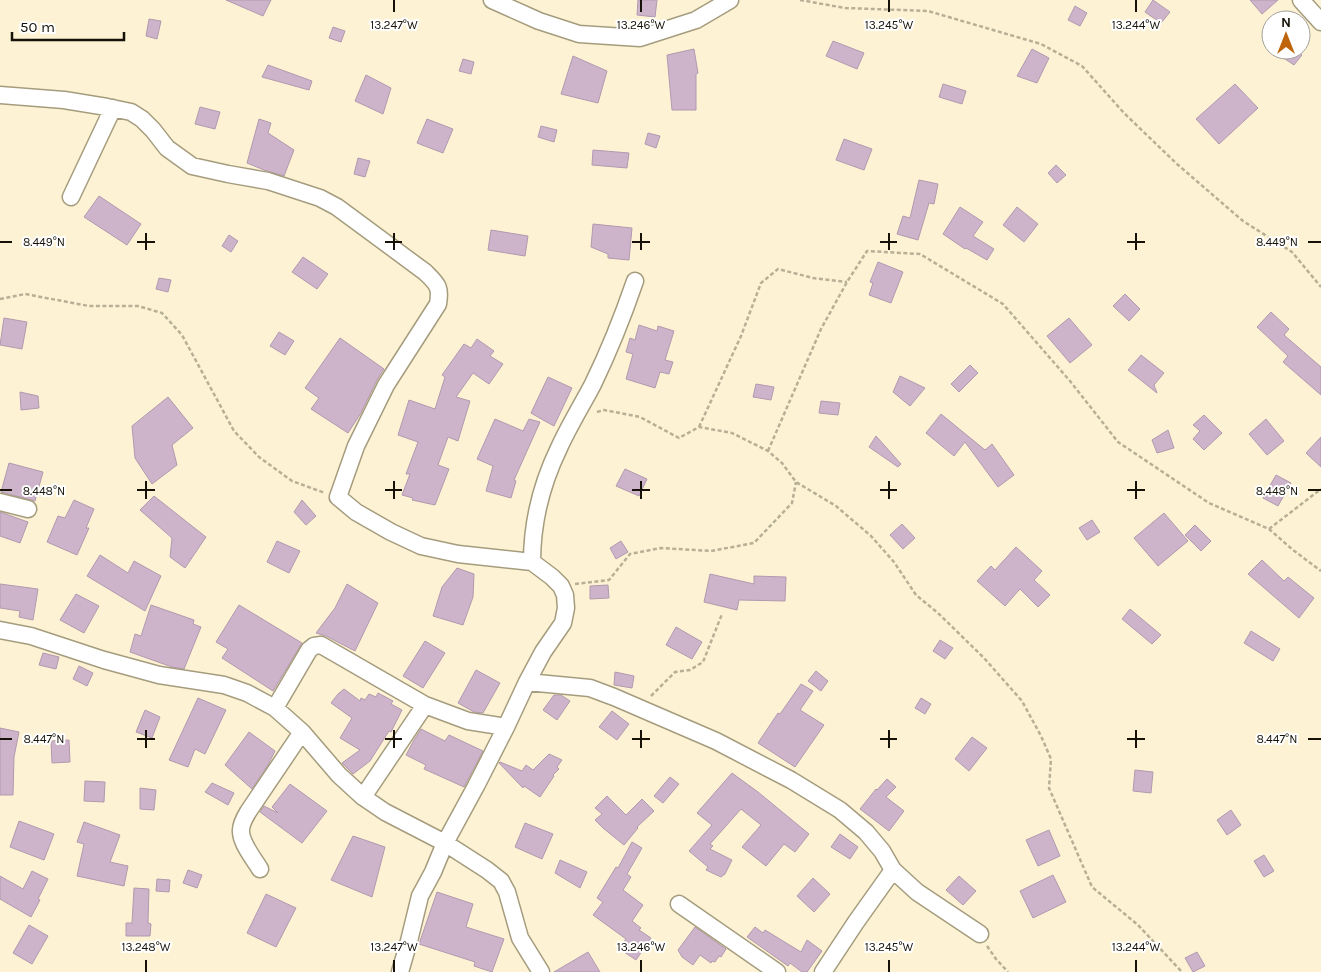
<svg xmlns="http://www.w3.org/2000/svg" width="1321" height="972" viewBox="0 0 1321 972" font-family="Karla,sans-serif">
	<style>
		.building { fill: #cdb4ca; stroke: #b299af }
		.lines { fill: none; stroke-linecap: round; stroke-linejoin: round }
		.minor-casing { stroke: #a59c7e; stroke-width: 19 }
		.path { stroke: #b7af96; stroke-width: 2.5; stroke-dasharray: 4 2.5; stroke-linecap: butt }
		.minor { stroke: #fff; stroke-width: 16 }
		.ticks { fill: none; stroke: #161207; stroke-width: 2 }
		.ticks-label { font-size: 12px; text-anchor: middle; fill: #161207; stroke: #fff; stroke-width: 4; stroke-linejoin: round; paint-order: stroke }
	</style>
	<rect width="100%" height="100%" fill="#fdf3d4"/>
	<path class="building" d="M226 0H271L263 16Z
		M638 0H657L655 17 637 15Z
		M1153 0 1170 12 1161 23 1145 12Z
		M1250 0H1278L1262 14Z
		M1075 6 1087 13 1080 26 1068 20Z
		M149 19 161 21 157 39 146 36Z
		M333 27 345 31 341 42 329 38Z
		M833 41 864 53 857 69 826 56Z
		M694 49 698 73 696 74V110H672L667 55Z
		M1032 49 1049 58 1037 83 1017 76Z
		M1287 50H1295L1302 55 1294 65 1282 57Z
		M573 56 607 71 598 103 561 94Z
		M463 59 474 62 471 74 459 71Z
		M268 65 312 81 309 90 262 77Z
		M366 75 391 88 383 114 355 101Z
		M943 84 966 91 962 104 939 97Z
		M1235 84 1258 108 1219 144 1196 119Z
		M200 107 220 112 215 129 195 124Z
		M259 119 271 123 268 133 294 150 284 176 264 170 247 163Z
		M427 119 453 129 443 153 417 143Z
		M541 126 557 130 554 142 538 137Z
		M648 133 660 136 656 148 645 144Z
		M844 139 872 149 864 170 836 160Z
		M593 150 629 153 627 168 592 165Z
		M358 158 370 161 365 177 354 174Z
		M1056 165 1066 175 1057 183 1048 173Z
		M919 180 938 184 934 204 929 203 918 240 897 234 903 216 910 218Z
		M99 196 141 224 127 245 84 217Z
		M960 207 983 222 973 236 994 249 987 260 966 248 965 249 943 234Z
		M1017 207 1038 224 1024 242 1003 225Z
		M593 224 632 228 629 260 608 258V254L591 247Z
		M491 230 528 236 525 256 488 250Z
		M229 235 238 241 231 252 222 246Z
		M303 257 328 274 317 289 292 272Z
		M878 262 903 272 891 303 869 295 873 283 870 282Z
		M159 278 171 280 168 292 156 289Z
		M1125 294 1140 309 1129 321 1113 306Z
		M1271 312 1289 329 1284 335 1321 367V395L1283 362 1288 356 1257 327Z
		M4 318 27 322 22 349 0 345Z
		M1069 318 1092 345 1070 363 1047 336Z
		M639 325 657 331 658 326 674 331 665 360 673 362 669 374 660 372 655 388 626 379 633 354 626 352 630 338 635 340Z
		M279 332 294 341 285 355 270 346Z
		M340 338 384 369 377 380 361 413 348 433 311 409 319 398 305 388Z
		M477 339 494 351 490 356 503 364 489 384 473 373 456 397 470 401 458 441 448 437 438 465 449 469 435 505 412 500 413 498 402 495 410 474H406L418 442 398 435 409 400 435 409 445 377 442 375 464 344 471 348Z
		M1141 355 1164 373 1154 385 1157 393 1128 370Z
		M970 365 978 373 959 392 951 384Z
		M900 376 925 388 910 406 893 392Z
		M548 377 572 388 554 426 543 420 531 413Z
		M756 384 774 387 771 400 753 397Z
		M20 392 38 396 39 408 21 410Z
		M168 397 193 428 172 445 177 465 152 484 135 458 132 426Z
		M821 401 840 403 838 415 819 413Z
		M941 414 985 450 992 444 1014 475 998 487 965 442 954 456 926 433Z
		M1204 415 1222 433 1204 450 1193 439 1200 431 1193 425Z
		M495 419 523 431 529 419 540 422 514 480 516 481 511 498 486 491 493 466 477 459Z
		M1266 419 1284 441 1267 455 1249 434Z
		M1168 430 1174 448 1157 453 1152 440Z
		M876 436 901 464 898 467 869 447Z
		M1321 437V467L1306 453Z
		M9 463 43 472 35 501 1 492Z
		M625 469 647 479 639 496 616 486Z
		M1276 475 1291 483 1278 506 1263 498Z
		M154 496 206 537 185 568 170 557 172 538 140 510Z
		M74 500 94 509 86 528H89L77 555 47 542 58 516 65 518Z
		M302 500 316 516 306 525 294 512Z
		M0 512 28 522 20 543 0 536Z
		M1164 513 1188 541 1158 566 1134 538Z
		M1092 520 1100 532 1087 540 1079 528Z
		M902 524 915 538 903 549 890 535Z
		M1195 525 1211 541 1201 551 1185 535Z
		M277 541 300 551 289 573 267 562Z
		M621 541 628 552 616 559 610 548Z
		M1016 547 1042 571 1034 580 1050 595 1038 607 1020 589 1005 606 977 581 991 566 995 570Z
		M100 555 128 573 134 561 161 576 145 611 87 576Z
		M1262 560 1284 581 1288 577 1314 598 1299 618 1248 574Z
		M457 568 474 574 473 597 463 625 433 616 442 587Z
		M710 574 754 584V576L786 577 785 601 739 600 737 610 704 602Z
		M0 584 38 589 33 620 19 617 20 611 0 608Z
		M347 584 378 603 355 651 326 636 316 633 335 608Z
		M608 585 609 598 590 599V586Z
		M76 594 99 606 84 633 60 620Z
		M151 605 194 620 193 624 201 627 184 669 172 667 130 652 135 634 141 636Z
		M239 605 302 643 273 691 222 658 228 649 216 642Z
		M1130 609 1161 635 1152 644 1122 619Z
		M676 627 702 642 692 659 666 645Z
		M1251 631 1280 649 1273 661 1244 643Z
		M940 640 953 648 945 659 933 651Z
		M425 641 445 653 423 688 403 676Z
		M43 653 59 657 56 669 39 665Z
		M79 666 93 673 87 686 73 679Z
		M476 670 500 683 483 713 474 712 458 703Z
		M816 671 828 681 821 691 808 681Z
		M615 672 634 676 632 688 614 685Z
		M801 684 813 691 800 710 824 725 795 767 758 743 778 713 780 714Z
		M344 689 360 701 361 698 365 700 369 694 376 697 378 693 393 701 391 704 402 710 391 732 389 731 370 761 353 774 342 763 360 750 340 738 352 718 331 703 338 694Z
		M554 695H561L570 701 557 720 543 710Z
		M198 698 226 710 205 754 195 749 188 767 169 760Z
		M921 698 931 704 925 714 915 708Z
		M145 710 160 717 152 738 136 732Z
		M612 711 629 724 617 740 599 727Z
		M0 728 19 732 14 757 13 795H0Z
		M421 729 445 741 449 735 483 751 464 787 424 769 426 765 406 755 414 740Z
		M249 732 275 751 268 765 252 789 225 765Z
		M972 737 987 748 969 771 955 759Z
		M69 740 70 762 52 763 51 741Z
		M549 754 562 760 557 767 559 769 553 775 554 776 540 797 524 786 523 788 499 763 500 762 522 771 526 765 533 770Z
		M1135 770 1153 772 1151 793 1133 791Z
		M732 773 758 792 809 834 795 852 784 844 766 866 742 847 761 825 741 809 710 844 713 846 710 849 732 860 725 874 721 877 706 870 708 867 689 851 712 825 697 813Z
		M670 777 679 784 663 803 654 796Z
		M887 779 896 787 886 797 904 811 889 831 860 809 876 789 877 790Z
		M85 781 105 782 104 802 84 801Z
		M212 783 234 793 228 805 205 792Z
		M290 784 327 811 302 843 260 812 264 806 278 813 272 807Z
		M140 788 156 790 154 810 140 809Z
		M607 796 626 815 642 799 654 811 637 827 638 828 624 845 603 828 595 820 602 814 595 808Z
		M1231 810 1241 825 1227 835 1217 820Z
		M19 821 54 834 44 860 10 847Z
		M84 822 120 835 110 862 128 866 124 886 77 876 84 844 77 842Z
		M525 823 553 834 542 859 515 847Z
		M1049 830 1060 856 1038 866 1026 840Z
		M840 834 858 847 850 859 831 847Z
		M353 836 385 847 372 897 331 880Z
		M632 842 642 848 627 874 631 877 623 890 643 905 632 921 641 928 639 930 651 938 636 960 621 950V945L626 939 593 915 603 902 597 898 616 867 618 868Z
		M1264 855 1274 871 1264 877 1254 861Z
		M560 860 587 872 580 888 555 873Z
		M188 870 202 875 197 888 183 883Z
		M32 871 48 879 38 899 40 900 31 917 0 899V876L23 889Z
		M1053 875 1066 902 1033 918 1020 891Z
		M959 876 976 891 963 905 946 890Z
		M813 878 830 894 814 912 797 896Z
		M157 879 170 880 169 892 156 891Z
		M134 888 149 889 148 923 151 924 150 936H126V923H132Z
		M437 892 473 904 466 927 504 939 492 972 474 966 475 962 419 944Z
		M266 894 296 908 276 947 247 933Z
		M29 925 48 936 32 964 13 953Z
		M695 927 726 949 721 957 719 956 715 962 712 961 711 963 700 955 693 965 682 957 678 950Z
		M755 927 763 933 765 930 801 952 807 940 822 951 807 972H802L790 963 788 966 747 937Z
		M588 952 600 972H554Z
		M1197 952 1205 966 1193 972 1185 958Z"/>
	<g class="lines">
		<defs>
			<path id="minor" d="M492 0 539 21 579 34 640 38 696 20 730 0
				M1301 0 1321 22
				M0 95 64 100 107 107 131 112 142 119 153 130 167 148 192 166 228 174 268 181 320 198 337 207 425 272C437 284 441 286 438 304L386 385 356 446 338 497 356 512 391 532 421 546 458 554 532 562 552 577 561 586 565 595 566 608 563 623 543 652 527 682 506 727 476 786 445 843 433 872 420 896 409 941 400 972
				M71 197 113 108
				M0 502 28 509
				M532 562C532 523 542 483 559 448 569 426 582 405 593 384 609 351 623 316 635 281
				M0 630 31 636 104 660 159 675 224 685 247 693 275 708 302 732 339 775 363 797 385 812 445 843 487 870 501 881 507 892 520 938 541 972
				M527 682 590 688 614 697 716 741 791 780 840 810 866 832 882 851 893 870 917 892 980 934
				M275 708 309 650 314 646 321 645 425 705
				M363 797 425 705 468 721 506 727
				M260 869C254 859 240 842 241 830 241 824 245 817 248 812L302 732
				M679 904 777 972
				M823 972 856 922 893 870"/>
		</defs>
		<use href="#minor" class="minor-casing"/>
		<path class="path" d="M800 0 845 8 928 11 1041 44 1082 66 1124 113 1177 164 1243 221 1292 252 1321 287
			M0 299 25 294 89 306H138L162 313 182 335 234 431 259 457 292 481 325 493
			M597 412 604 410 640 417 679 438 699 427 732 433 768 451 782 463 796 482 836 506 871 536 894 562 916 595 938 613 984 658 1022 701 1041 736 1051 759 1049 788 1092 887 1138 925 1182 972
			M699 427 741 336 761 283 778 269 813 278 847 282
			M768 451 821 329 847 282 867 251 920 254 1003 304 1070 381 1118 442 1209 503 1269 529 1293 550 1321 571
			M1269 529 1321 489
			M575 584 609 580 630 554 661 548 711 551 754 543 792 503 796 482
			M651 696 675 672 690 670 703 662 722 614
			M987 946 996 959 1008 972"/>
		<use href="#minor" class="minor"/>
	</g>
	<path class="ticks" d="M394 0V12M641 0V12M889 0V12M1136 0V12M146 233V250M394 233V250M641 233V250M889 233V250M1136 233V250M0 242H12M137 242H155M385 242H402M632 242H650M880 242H897M1127 242H1145M1308 242H1321M146 481V499M394 481V499M641 481V499M889 481V499M1136 481V499M0 490H12M137 490H155M385 490H402M632 490H650M880 490H897M1127 490H1145M1308 490H1321M146 730V748M394 730V748M641 730V748M889 730V748M1136 730V748M0 739H12M137 739H155M385 739H402M632 739H650M880 739H897M1127 739H1145M1308 739H1321M146 960V972M394 960V972M641 960V972M889 960V972M1136 960V972"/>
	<g class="ticks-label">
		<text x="394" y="29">13.247°W</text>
		<text x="641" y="29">13.246°W</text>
		<text x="889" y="29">13.245°W</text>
		<text x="1136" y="29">13.244°W</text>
		<text x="44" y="246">8.449°N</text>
		<text x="1277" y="246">8.449°N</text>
		<text x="44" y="495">8.448°N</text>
		<text x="1277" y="495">8.448°N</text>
		<text x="44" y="743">8.447°N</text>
		<text x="1277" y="743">8.447°N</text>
		<text x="146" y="951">13.248°W</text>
		<text x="394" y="951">13.247°W</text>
		<text x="641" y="951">13.246°W</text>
		<text x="889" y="951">13.245°W</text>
		<text x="1136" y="951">13.244°W</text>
	</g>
	<g transform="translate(1286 35)"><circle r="24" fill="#ffffff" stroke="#a2a09c"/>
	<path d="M0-4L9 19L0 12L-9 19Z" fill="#bf640b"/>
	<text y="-8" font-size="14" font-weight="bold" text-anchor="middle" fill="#161207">N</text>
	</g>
	<path d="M12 32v8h112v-8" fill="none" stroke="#161207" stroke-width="2.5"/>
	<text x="20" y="32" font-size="15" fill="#161207" stroke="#ffffff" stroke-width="4" paint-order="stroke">50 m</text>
</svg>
